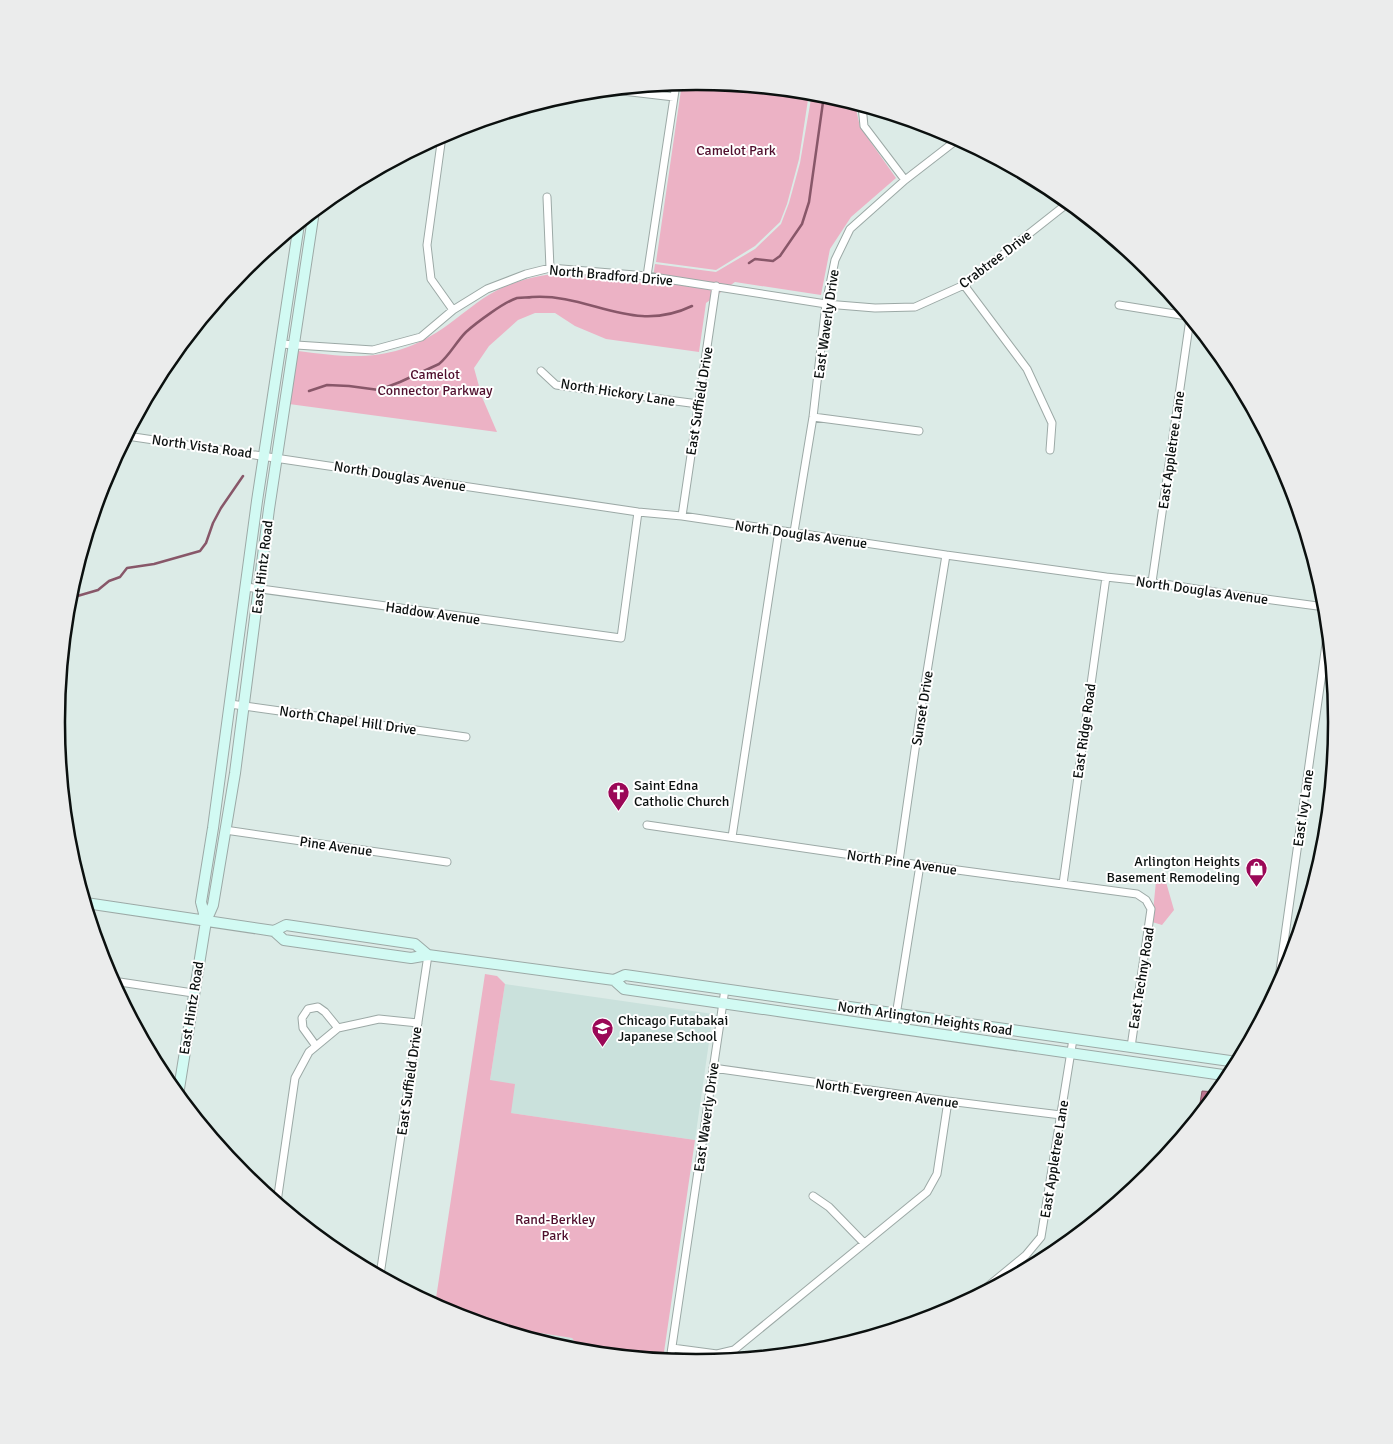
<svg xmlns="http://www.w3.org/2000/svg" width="1393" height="1444" viewBox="0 0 1393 1444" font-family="Signika,sans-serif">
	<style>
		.built { fill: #cae1dc }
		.green { fill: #ecb2c5 }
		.water { fill: #be7690; stroke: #885769 }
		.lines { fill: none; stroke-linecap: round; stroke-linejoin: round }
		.stream { stroke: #885769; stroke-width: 2.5 }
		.street-casing { stroke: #9ca9a6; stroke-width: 9 }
		.secondary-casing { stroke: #9ca9a6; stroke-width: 12 }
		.street { stroke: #fff; stroke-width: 7 }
		.secondary { stroke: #d2faf3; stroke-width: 10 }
		.labels { text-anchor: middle; stroke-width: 4; stroke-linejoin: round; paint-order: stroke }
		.park-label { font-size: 14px; fill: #500f2d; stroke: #fff }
		.street-label { font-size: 14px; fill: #0b100f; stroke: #fff }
		.poi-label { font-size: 14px; fill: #0b100f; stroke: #fff; text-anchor: start }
		.rim { fill: none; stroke: #0b100f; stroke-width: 2.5 }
	</style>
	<rect width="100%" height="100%" fill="#dcebe7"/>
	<path class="built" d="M505 984 713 1014 695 1140 511 1113 490 1080Z
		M540 1333 572 1338 582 1351 571 1350 532 1338Z"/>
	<path class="green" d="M697 82 809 93 799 159 787 204 780 222 755 246 716 270 656 262 682 83Z
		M812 93 822 94 855 104 860 127 896 178 851 217 830 249 821 295 735 282 706 303 699 352 606 339 575 326 555 313H535L518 320 489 346 474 368 482 397 497 432 289 404 298 351C358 359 397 362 449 324 467 311 484 295 506 286 518 281 533 277 546 275 553 274 561 275 569 275 596 277 625 279 652 284L655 264 716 272 755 249 781 224 789 203 800 163Z
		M1156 881 1166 882 1174 910 1162 925 1152 922Z
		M485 974 497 976 505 984 490 1080 515 1084 511 1113 695 1140 663 1359 582 1351 572 1338 540 1333 532 1338 451 1313 435 1305Z"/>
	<path class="water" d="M1202 1091 1217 1092 1198 1115Z"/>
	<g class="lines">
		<path class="stream" d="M749 263 755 259 773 261 780 256 802 224 809 202 824 95
			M309 391 327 385 349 386 379 390 400 382 439 364C450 355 456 342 466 332 476 323 504 302 517 298 522 297 528 298 532 297 590 293 632 335 692 306
			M68 601 74 597 98 590 109 581 120 577 127 568 154 564 200 551 206 543 213 523 221 508 243 476"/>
		<defs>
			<path id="street" d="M614 90 674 97
				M862 106 864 126 905 180
				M442 136 427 245 431 279 453 310
				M547 197 550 268
				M647 276 676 84
				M964 285 1027 369 1052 423 1050 450
				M1119 305 1187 316
				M281 344 373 350 421 337 453 310 487 289 526 274 550 268 647 276 826 304 875 308 915 307 964 285 1068 203
				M541 371 556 385 698 404
				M813 417 919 431
				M127 436 638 512 682 516 946 555 1106 577 1152 582 1221 593 1325 607
				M682 516 716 286
				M794 532 813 417 826 304 835 260 850 229 905 180 958 139
				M1152 582 1190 319
				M246 587 621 638 638 512
				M230 704 466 737
				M647 825 920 865 1137 894 1146 900 1151 909 1131 1047
				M225 830 447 862
				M732 837 779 530
				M899 861 920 715 946 555
				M1063 884 1106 577
				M113 981 193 993
				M1278 985 1328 630
				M894 1028 920 865
				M316 1046 303 1028 302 1018 308 1009 318 1007 325 1012 338 1028
				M713 1068 948 1101 1061 1115
				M813 1196 829 1207 864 1243
				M277 1202 295 1078 309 1052 338 1028 379 1019 418 1023
				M380 1275 428 955
				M981 1292 1026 1255 1041 1237 1073 1039
				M672 1348 717 1354 734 1350 927 1192 937 1174 948 1101
				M670 1360 725 989"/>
			<path id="secondary" d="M86 903 274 931 284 940 411 958 428 955 614 980 625 975 1237 1062
				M206 921 201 902 213 828 257 501 299 224
				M274 931 286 925 415 944 428 955
				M614 980 624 989 1230 1076
				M178 1095 206 921 213 905 235 773 269 509 314 211"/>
		</defs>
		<use href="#street" class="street-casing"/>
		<use href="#secondary" class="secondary-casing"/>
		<use href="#street" class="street"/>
		<use href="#secondary" class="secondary"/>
	</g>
	<defs>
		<symbol id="church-pin" viewBox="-11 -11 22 30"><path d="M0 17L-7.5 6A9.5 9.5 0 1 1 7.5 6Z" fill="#9b0857" stroke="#fff"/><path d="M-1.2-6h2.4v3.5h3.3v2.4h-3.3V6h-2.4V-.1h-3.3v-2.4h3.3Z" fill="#fff"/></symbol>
		<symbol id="shop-pin" viewBox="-11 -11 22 30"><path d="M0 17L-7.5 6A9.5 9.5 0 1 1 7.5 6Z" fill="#9b0857" stroke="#fff"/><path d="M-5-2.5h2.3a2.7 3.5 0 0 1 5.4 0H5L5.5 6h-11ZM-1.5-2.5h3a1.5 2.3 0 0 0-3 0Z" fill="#fff"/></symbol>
		<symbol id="school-pin" viewBox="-11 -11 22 30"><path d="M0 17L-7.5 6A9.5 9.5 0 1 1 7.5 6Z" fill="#9b0857" stroke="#fff"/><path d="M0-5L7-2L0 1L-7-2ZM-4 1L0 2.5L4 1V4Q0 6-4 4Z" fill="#fff"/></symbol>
	</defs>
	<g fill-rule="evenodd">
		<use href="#church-pin" x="606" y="780" width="25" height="34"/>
		<use href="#shop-pin" x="1244" y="856" width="25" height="34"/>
		<use href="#school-pin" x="590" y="1016" width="25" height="34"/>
	</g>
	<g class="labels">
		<g class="park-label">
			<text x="736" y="155">Camelot Park</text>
			<text x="435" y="379">Camelot<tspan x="435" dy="16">Connector Parkway</tspan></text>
			<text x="555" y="1224">Rand-Berkley<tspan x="555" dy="16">Park</tspan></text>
		</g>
		<g class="street-label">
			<text transform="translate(995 259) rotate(-37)" y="5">Crabtree Drive</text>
			<text transform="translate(611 275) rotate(5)" y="5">North Bradford Drive</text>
			<text transform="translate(826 324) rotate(-82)" y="5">East Waverly Drive</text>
			<text transform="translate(618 392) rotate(9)" y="5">North Hickory Lane</text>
			<text transform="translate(699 401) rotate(-81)" y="5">East Suffield Drive</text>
			<text transform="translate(202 446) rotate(8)" y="5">North Vista Road</text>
			<text transform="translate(1171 450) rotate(-82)" y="5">East Appletree Lane</text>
			<text transform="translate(400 476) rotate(9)" y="5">North Douglas Avenue</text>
			<text transform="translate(801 534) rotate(8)" y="5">North Douglas Avenue</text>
			<text transform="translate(262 567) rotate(-83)" y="5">East Hintz Road</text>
			<text transform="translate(1202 590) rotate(8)" y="5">North Douglas Avenue</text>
			<text transform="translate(433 613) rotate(8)" y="5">Haddow Avenue</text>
			<text transform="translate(922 708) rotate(-81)" y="5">Sunset Drive</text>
			<text transform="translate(348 720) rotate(8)" y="5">North Chapel Hill Drive</text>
			<text transform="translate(1084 731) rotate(-82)" y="5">East Ridge Road</text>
			<text transform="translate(1303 808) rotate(-82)" y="5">East Ivy Lane</text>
			<text transform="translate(336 846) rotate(8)" y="5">Pine Avenue</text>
			<text transform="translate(902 862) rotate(8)" y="5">North Pine Avenue</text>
			<text transform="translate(1141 978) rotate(-81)" y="5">East Techny Road</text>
			<text transform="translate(191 1008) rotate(-81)" y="5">East Hintz Road</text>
			<text transform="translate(925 1018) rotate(8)" y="5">North Arlington Heights Road</text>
			<text transform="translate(409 1081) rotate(-82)" y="5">East Suffield Drive</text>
			<text transform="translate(887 1093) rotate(8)" y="5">North Evergreen Avenue</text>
			<text transform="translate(706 1117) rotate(-82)" y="5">East Waverly Drive</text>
			<text transform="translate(1054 1159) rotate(-81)" y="5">East Appletree Lane</text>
		</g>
		<g class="poi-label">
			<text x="634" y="790">Saint Edna<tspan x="634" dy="16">Catholic Church</tspan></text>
			<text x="1240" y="866" text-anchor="end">Arlington Heights<tspan x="1240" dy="16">Basement Remodeling</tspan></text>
			<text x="618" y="1025">Chicago Futabakai<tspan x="618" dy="16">Japanese School</tspan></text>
		</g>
	</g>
	<path d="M0 0H1393V1444H0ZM696 90H697A631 631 0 0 1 1328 721V723A631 631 0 0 1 697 1354H696A631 631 0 0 1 65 723V721A631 631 0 0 1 696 90Z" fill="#ebecec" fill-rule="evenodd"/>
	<path class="rim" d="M696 90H697A631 631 0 0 1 1328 721V723A631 631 0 0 1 697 1354H696A631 631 0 0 1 65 723V721A631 631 0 0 1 696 90Z"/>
</svg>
